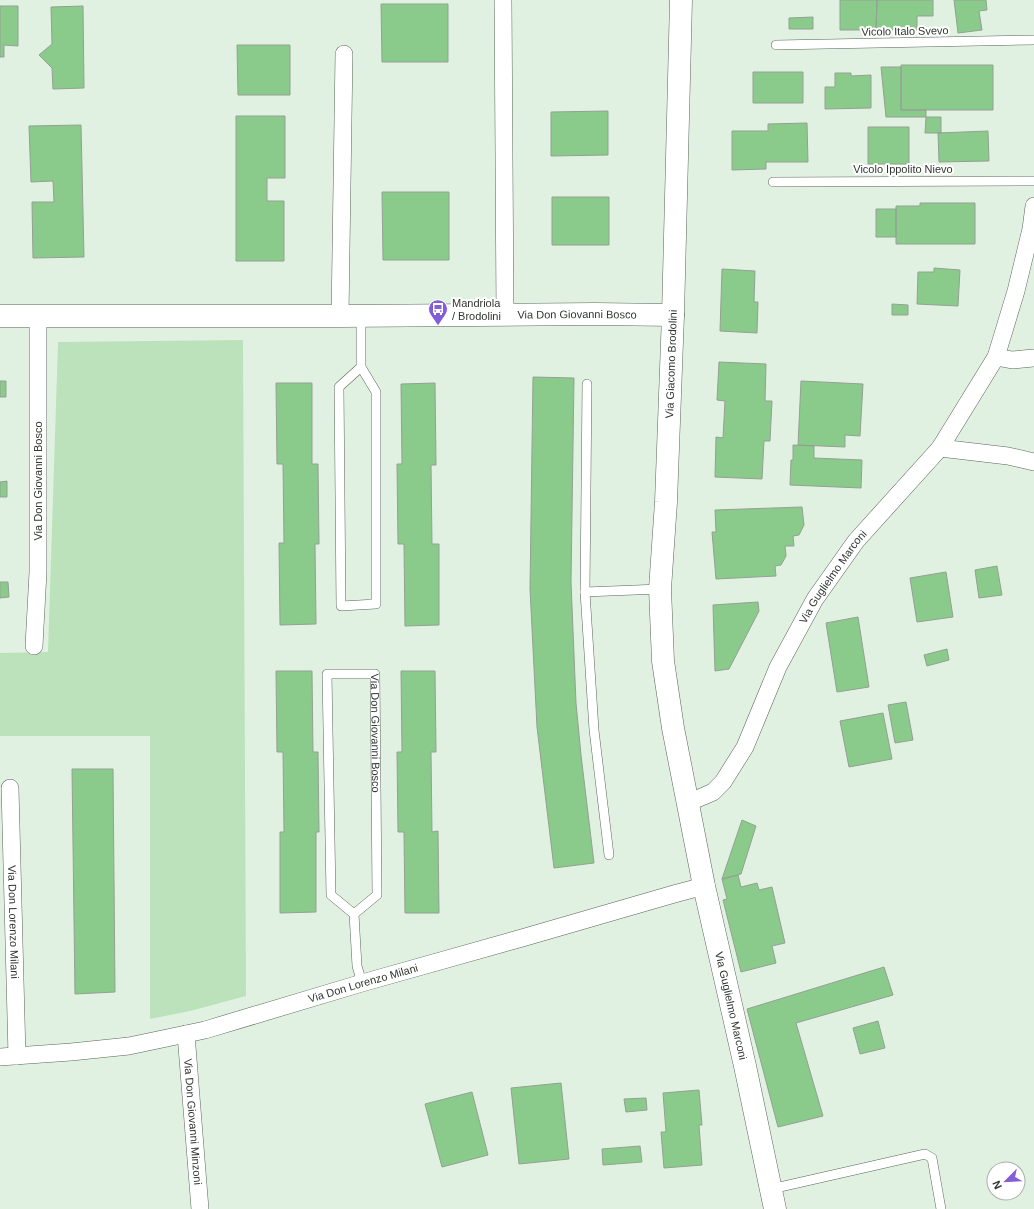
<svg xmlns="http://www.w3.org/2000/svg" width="1034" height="1209" viewBox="0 0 1034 1209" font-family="Helvetica,sans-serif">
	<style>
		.green { fill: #bbe2ba }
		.building { fill: #8aca8b; stroke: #93a193 }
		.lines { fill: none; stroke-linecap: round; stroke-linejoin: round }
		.lane-casing { stroke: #596659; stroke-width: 10 }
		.street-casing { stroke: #596659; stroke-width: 18 }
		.secondary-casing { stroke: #596659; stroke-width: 23 }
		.lane { stroke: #fff; stroke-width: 9 }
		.street { stroke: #fff; stroke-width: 17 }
		.secondary { stroke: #fff; stroke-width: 22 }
		.labels { text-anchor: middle; stroke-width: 4; stroke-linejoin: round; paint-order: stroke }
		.street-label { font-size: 11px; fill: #303630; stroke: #fff }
		.poi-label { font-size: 11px; fill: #303630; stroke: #fff; text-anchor: start }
	</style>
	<rect width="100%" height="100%" fill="#e1f1e1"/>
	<path class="green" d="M243 340 246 996 190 1011 150 1019V736H0V653L48 652 58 342Z"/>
	<path class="building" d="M840 0H877L876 30H840Z
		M877 0H933V16H917V30H876Z
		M954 0H986L987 10 979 11 982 30 958 33Z
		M381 4H448V62H382Z
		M0 6H18V46L4 45V57H0Z
		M83 6 84 88 53 89 52 68 39 55 52 44 51 7Z
		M813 17V29H789V18Z
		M237 45H290V95H238Z
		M901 65H993V110H901Z
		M881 67H901V110H926V117H886Z
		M753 72H803V103H753Z
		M835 73H851V76L871 75V108L825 109V87H835Z
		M608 111V155L551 156V112Z
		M236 116H285V178H267V201H284V261H236Z
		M926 117H941V133H925Z
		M807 123 808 162H766V169L732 170V131H768V124Z
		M81 125 84 257 33 258 32 202H54L53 181 31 182 29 126Z
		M868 127H909V164H868Z
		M988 131 989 161 939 162 938 133Z
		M382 192H449V260H383Z
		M552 197H609V245H552Z
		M920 203H975V244H896V206H920Z
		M876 209H896V237H876Z
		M934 268 960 270 958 306 917 304 918 272H934Z
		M722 269 755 271 754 302H758L757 333 720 331Z
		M892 304 908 305V315H892Z
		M719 362 766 364 765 401H772L770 441H764L762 479 715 477 716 437 723 438 725 401 717 400Z
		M533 377 574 378 571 582 576 703 581 755 594 863 554 868 537 727 530 589Z
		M0 381H6V397H0Z
		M801 381 863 384 860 436 845 435V447L798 445Z
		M276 383H312V464H318L319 544H315L316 624 280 625 279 543H284L283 464H277Z
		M435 383 436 465H431L432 544H439V625L405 626 404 544H398L397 464H402L401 384Z
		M793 445 814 446V458L862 460 861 488 790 485 791 460H793Z
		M7 481V497H0V482Z
		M802 507 804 525 799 535 793 536 794 546H785L786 556 781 565 775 566 776 576 716 579 712 532H716L715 510Z
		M997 566 1002 595 979 598 975 570Z
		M946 572 953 617 917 622 910 578Z
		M0 582H8L9 597 0 598Z
		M758 602 759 611 729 669 715 671 713 605Z
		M858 617 869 687 837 692 826 623Z
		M947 649 949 660 927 666 924 655Z
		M276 671H312L313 752H318L319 832H316V912L280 913V832H284L283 752H277Z
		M401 671H435L436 752H431L432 832 438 831 439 913H405L404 832H398L397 752H402Z
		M906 702 913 740 895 743 888 705Z
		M883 713 892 759 849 767 840 721Z
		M72 769H113L115 992 75 994Z
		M742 820 756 826 741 874 722 879Z
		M738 875 741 887 757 883 759 890 772 887 785 943 772 946 776 963 741 972 723 900 727 899 722 879Z
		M884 967 893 995 796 1023 823 1116 778 1127 747 1009Z
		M878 1021 885 1048 860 1054 853 1028Z
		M561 1083 569 1159 519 1164 511 1088Z
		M699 1090 702 1125H699L702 1165 664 1168 661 1132H666L663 1093Z
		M472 1092 488 1155 442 1167 425 1104Z
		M646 1098 647 1110 626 1112 624 1099Z
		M640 1146 642 1162 603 1165 602 1149Z"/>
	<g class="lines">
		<defs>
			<g id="lane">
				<path d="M776 45 1034 40"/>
				<path d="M773 182 1034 181"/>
				<path d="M361 367 376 392V604L341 606 339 387 361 367V316"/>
				<path d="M587 384 585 592 594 730 609 855"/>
				<path d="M585 592 660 589"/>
				<path id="s1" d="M354 914 331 895 327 674H375L377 895 354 914 357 966 362 983"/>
				<path d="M771 1189 925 1154 932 1158 941 1209"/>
			</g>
			<g id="street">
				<path d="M503 0 505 315"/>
				<path d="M340 316 344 54"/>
				<path d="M996 357 1012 360 1034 358"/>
				<path d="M940 448 1008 456 1034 462"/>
				<path d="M34 646 38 572V317"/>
				<path id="s2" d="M10 788 17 1056"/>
				<path id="s3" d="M687 803 704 796 713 792 723 782 745 747 778 667 815 599 856 541 940 448 996 357 1016 291 1031 229 1034 206"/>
				<path id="s4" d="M186 1034 200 1209"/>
				<path id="s5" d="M0 1057 71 1052 129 1046 205 1030 362 983 522 938 674 894 704 886"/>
			</g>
			<g id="secondary">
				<path id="s6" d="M681 0 673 315 666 502 660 589 663 661 673 728 704 886 745 1066 775 1209"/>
				<path id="s7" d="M0 316H340L595 314 673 315"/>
			</g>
		</defs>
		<use href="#lane" class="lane-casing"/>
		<use href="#street" class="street-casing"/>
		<use href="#secondary" class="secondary-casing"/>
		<use href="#lane" class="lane"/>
		<use href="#street" class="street"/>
		<use href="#secondary" class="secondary"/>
	</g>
	<defs>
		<symbol id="bus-pin" viewBox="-11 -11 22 30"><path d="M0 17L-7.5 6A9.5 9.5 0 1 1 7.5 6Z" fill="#845dd8" stroke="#fff"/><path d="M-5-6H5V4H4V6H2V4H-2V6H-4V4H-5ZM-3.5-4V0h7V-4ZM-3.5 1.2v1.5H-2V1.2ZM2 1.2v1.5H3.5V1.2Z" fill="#fff"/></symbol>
	</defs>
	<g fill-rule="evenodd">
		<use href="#bus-pin" x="427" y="298" width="22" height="30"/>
	</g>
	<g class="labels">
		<g class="street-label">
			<text transform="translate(905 31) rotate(-1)" y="4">Vicolo Italo Svevo</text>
			<text x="903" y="173">Vicolo Ippolito Nievo</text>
			<text dy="4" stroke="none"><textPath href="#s7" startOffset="577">Via Don Giovanni Bosco</textPath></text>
			<text transform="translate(671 364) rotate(-88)" y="4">Via Giacomo Brodolini</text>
			<text transform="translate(38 481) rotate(-90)" y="4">Via Don Giovanni Bosco</text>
			<text dy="4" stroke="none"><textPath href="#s3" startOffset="276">Via Guglielmo Marconi</textPath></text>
			<text dy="4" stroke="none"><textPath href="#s1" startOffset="358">Via Don Giovanni Bosco</textPath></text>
			<text dy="4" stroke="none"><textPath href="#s2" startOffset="134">Via Don Lorenzo Milani</textPath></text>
			<text dy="4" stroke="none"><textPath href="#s5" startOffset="372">Via Don Lorenzo Milani</textPath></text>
			<text dy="4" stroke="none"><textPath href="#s6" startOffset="1013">Via Guglielmo Marconi</textPath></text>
			<text dy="4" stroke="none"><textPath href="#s4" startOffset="88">Via Don Giovanni Minzoni</textPath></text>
		</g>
		<g class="poi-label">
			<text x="452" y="307">Mandriola<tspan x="452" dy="13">/ Brodolini</tspan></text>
		</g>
	</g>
	<g transform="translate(1006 1181) rotate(246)"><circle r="19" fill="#ffffff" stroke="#acafac"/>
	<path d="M0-3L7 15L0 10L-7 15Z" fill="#845dd8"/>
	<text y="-6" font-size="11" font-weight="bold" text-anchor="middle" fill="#303630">N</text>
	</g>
</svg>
